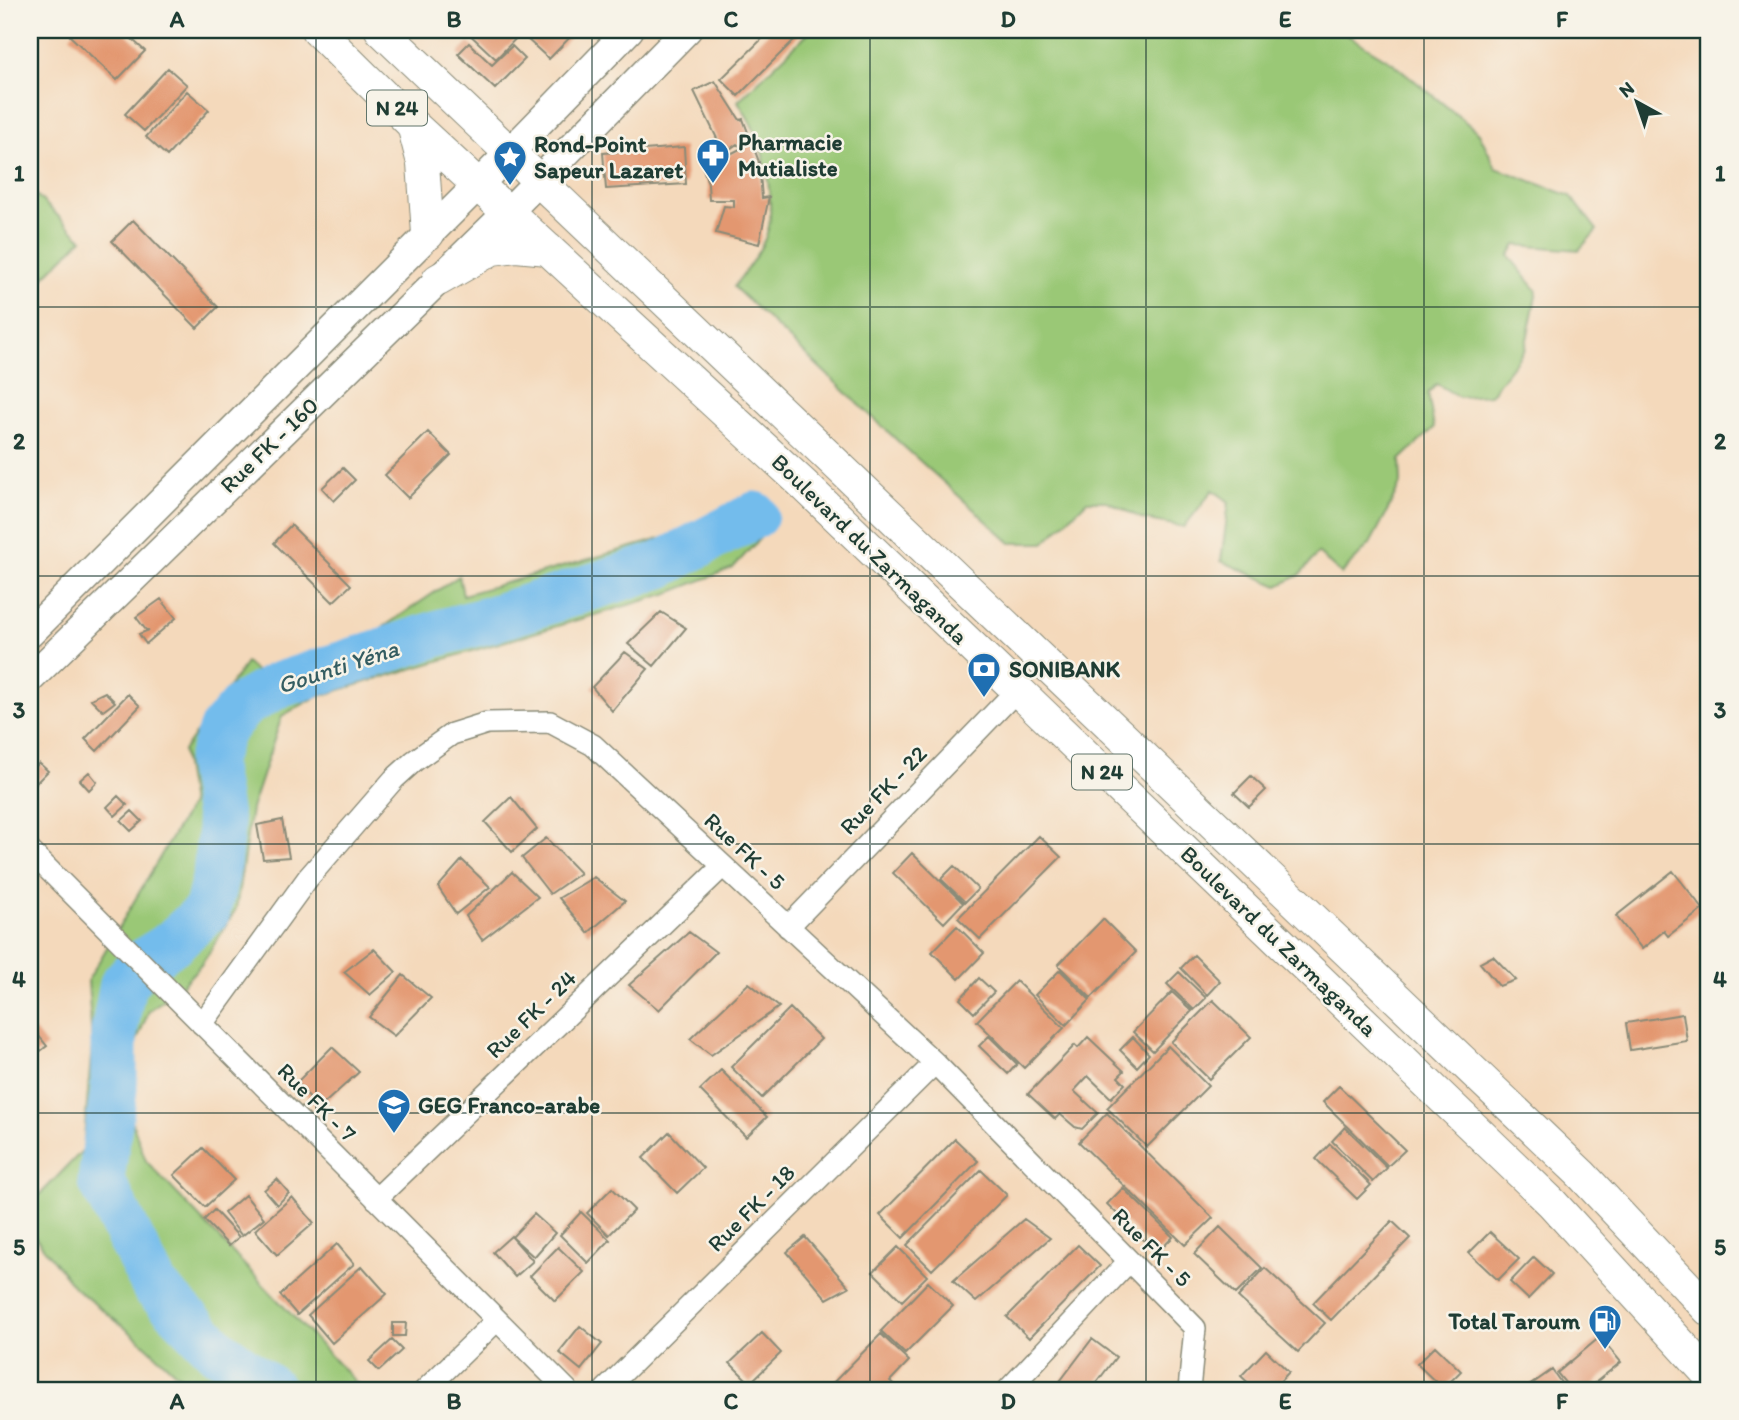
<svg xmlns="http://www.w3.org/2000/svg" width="1739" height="1420" viewBox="0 0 1739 1420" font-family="Itim,sans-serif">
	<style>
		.green { fill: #9ac876; stroke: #5c8255; stroke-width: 2 }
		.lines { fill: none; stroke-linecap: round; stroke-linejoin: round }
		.river { stroke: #73bcec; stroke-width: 47 }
		.building { fill: #e3976f }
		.street-casing { stroke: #8a8b78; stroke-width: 24 }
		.secondary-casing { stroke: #8a8b78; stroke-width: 31 }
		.primary-casing { stroke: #8a8b78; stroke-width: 34 }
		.street { stroke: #fff; stroke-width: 21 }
		.secondary { stroke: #fff; stroke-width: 28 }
		.primary { stroke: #fff; stroke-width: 32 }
		.grid { fill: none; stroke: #1f3d34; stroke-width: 2; stroke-opacity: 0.55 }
		.labels { text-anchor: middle; stroke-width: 5; stroke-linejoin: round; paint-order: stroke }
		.shield { fill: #f7f3e8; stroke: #60746a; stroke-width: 2 }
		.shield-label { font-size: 21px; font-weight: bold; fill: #1f3d34 }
		.poi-label { font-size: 23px; font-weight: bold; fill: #1f3d34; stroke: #f7f3e8; text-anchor: start }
		.street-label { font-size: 23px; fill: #1f3d34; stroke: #f7f3e8 }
		.water-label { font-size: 24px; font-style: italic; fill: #345d62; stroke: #f7f3e8 }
		.neatline { fill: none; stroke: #1f3d34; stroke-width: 2.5 }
		.grid-label { font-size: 23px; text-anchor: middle; font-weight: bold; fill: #1f3d34 }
	</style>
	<rect width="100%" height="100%" fill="#f7f3e8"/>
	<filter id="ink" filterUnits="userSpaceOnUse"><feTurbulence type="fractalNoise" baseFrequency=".0143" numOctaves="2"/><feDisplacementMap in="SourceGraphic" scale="14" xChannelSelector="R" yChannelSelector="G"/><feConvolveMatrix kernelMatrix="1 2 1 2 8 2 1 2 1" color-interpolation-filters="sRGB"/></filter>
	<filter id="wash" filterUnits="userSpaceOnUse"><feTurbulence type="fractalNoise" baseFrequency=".00686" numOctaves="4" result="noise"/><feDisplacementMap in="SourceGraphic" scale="28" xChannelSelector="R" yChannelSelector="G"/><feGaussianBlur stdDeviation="1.57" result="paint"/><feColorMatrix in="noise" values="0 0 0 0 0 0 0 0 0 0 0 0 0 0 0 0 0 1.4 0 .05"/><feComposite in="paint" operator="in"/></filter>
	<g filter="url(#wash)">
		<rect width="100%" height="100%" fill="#f4d9bb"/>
		<path class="green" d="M811 30H1339L1393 63 1479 133 1496 168 1571 196 1597 230 1579 250 1516 245 1509 256 1537 291 1525 349 1490 395 1459 397 1437 384 1428 393 1434 428 1400 460 1401 482 1386 514 1370 544 1341 574 1318 553 1300 575 1278 586 1221 561 1229 502 1213 490 1184 527 1143 519 1107 501H1087L1044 543H1011L900 443 734 287C747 268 764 249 769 226 773 201 766 158 756 135 752 123 744 112 738 101Z
			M30 189 82 239 30 291Z
			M755 515 770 527 733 568 666 594 316 697 282 716 251 809 236 909 202 964 181 986 149 1011 134 1047 124 1099 146 1161 363 1390H194L140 1340 75 1288 30 1231V1205L83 1150 92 1045 88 980 191 804 183 751 246 663 283 695 459 576 463 595 713 524Z"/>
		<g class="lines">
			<path class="river" d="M272 1390 217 1350 155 1287 101 1180 114 1089V1032L123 984 142 963 172 943 207 911 216 875 221 828 210 762 222 729 243 705 276 686 442 632 488 620 660 565 755 515"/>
		</g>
		<g id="blocks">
			<path class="building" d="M76 30H122L145 51 117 80 70 36Z
				M465 30H524L496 59Z
				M534 30H575L576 31 549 59 526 38Z
				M771 30H804L738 96 721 79Z
				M469 43 492 65 512 46 525 59 495 89 458 54Z
				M168 68 187 85 144 131 125 114Z
				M715 81 740 120 743 119 759 162 762 198 769 197 759 244 716 233 724 206 734 207V200H709L708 184 703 168 742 148 737 144 724 153 694 91Z
				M187 91 209 110 167 156 146 137Z
				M684 147 686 184 606 189 603 153Z
				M133 220 218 307 197 328 112 241Z
				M428 432 451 455 408 498 385 475Z
				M343 468 355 480 334 501 322 488Z
				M291 525 351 585 333 602 274 543Z
				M161 599 176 618 146 644 139 634 149 630H146L136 617Z
				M661 612 686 628 654 666 628 644Z
				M625 652 648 669 612 711 592 687Z
				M105 692 115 702 103 711 91 699Z
				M128 694 140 706 97 751 85 739Z
				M39 763 48 771 30 789V772Z
				M89 772 97 782 89 790 80 780Z
				M1251 776 1266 790 1249 807 1234 793Z
				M118 796 127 805 115 816 107 807Z
				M511 797 537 829 512 852 485 822Z
				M132 811 142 821 131 831 121 821Z
				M282 820 289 857 263 859 257 825Z
				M1039 836 1061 857 980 939 958 918Z
				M546 838 580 873 550 894 522 858Z
				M912 853 963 903 944 923 893 873Z
				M462 860 490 887 456 914 438 887Z
				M954 866 978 889 965 902 941 879Z
				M1673 871 1703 909 1668 936 1664 931 1642 949 1616 916Z
				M512 872 538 897 482 940 466 916Z
				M594 877 625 901 588 933 559 898Z
				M1103 919 1136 952 1091 998 1058 965Z
				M957 926 984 953 959 979 932 952Z
				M689 932 716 952 659 1010 629 985Z
				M374 949 396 972 370 995 344 972Z
				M1194 955 1220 981 1207 995 1181 968Z
				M1493 956 1516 980 1499 986 1480 963Z
				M1060 970 1090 1000 1066 1025 1035 995Z
				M1179 972 1206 998 1194 1010 1167 984Z
				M403 975 431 998 394 1036 369 1017Z
				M979 978 994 992 974 1013 960 999Z
				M1016 981 1064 1028 1024 1068 977 1021Z
				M749 983 779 1007 711 1055 690 1039Z
				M1172 992 1192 1011 1153 1051 1133 1032Z
				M1213 1000 1251 1037 1209 1079 1171 1042Z
				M790 1008 821 1039 762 1098 731 1067Z
				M1683 1014 1687 1041 1630 1050 1626 1023Z
				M34 1030 47 1046 30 1059V1034Z
				M989 1036 1017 1064 1008 1074 979 1046Z
				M1088 1037 1124 1071 1118 1077 1125 1084 1111 1098 1088 1076 1074 1091 1098 1113 1082 1129 1075 1127 1060 1114 1055 1119 1028 1094 1075 1045 1078 1048Z
				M1133 1037 1149 1054 1137 1067 1120 1050Z
				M1168 1046 1208 1086 1147 1147 1107 1108Z
				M332 1047 359 1072 318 1109 297 1082Z
				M721 1070 767 1117 746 1137 700 1090Z
				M1339 1086 1405 1150 1388 1166 1323 1102Z
				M1107 1113 1213 1218 1185 1245 1079 1142Z
				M1345 1127 1387 1168 1373 1182 1332 1141Z
				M669 1132 703 1168 677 1193 643 1158Z
				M955 1139 978 1161 903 1238 880 1215Z
				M1330 1144 1371 1185 1357 1199 1316 1159Z
				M203 1148 234 1180 205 1207 174 1175Z
				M981 1170 1007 1195 932 1270 907 1245Z
				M277 1179 289 1193 277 1205 264 1190Z
				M612 1188 634 1210 609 1235 587 1213Z
				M1123 1188 1173 1237 1157 1253 1107 1204Z
				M245 1195 264 1218 242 1236 224 1213Z
				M292 1197 314 1223 277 1255 255 1230Z
				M214 1210 239 1237 229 1246 204 1220Z
				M581 1212 610 1240 588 1263 560 1235Z
				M534 1214 555 1233 534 1257 512 1237Z
				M1024 1219 1050 1238 976 1302 953 1281Z
				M1392 1221 1410 1238 1331 1320 1313 1303Z
				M1220 1227 1262 1268 1236 1294 1194 1254Z
				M1490 1232 1519 1259 1498 1280 1469 1253Z
				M511 1236 533 1261 515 1277 493 1252Z
				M805 1237 849 1287 827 1299 787 1252Z
				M337 1244 354 1264 297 1315 280 1295Z
				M1078 1245 1100 1266 1029 1338 1007 1317Z
				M558 1247 584 1272 555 1301 530 1276Z
				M898 1247 927 1276 902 1301 873 1272Z
				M1534 1257 1552 1274 1528 1299 1510 1282Z
				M362 1266 387 1294 332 1343 308 1315Z
				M1265 1268 1325 1323 1298 1352 1238 1297Z
				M928 1282 953 1306 905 1354 881 1331Z
				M393 1323H406L405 1336H393Z
				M580 1326 602 1344 581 1370 559 1352Z
				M762 1333 781 1353 750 1383 730 1363Z
				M881 1334 909 1361 890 1381 900 1390H826Z
				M1600 1337 1621 1362 1586 1390H1571L1557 1373Z
				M1092 1339 1116 1357 1091 1390H1058L1055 1388Z
				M392 1340 402 1350 379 1371 369 1361Z
				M1435 1346 1461 1371 1443 1389 1417 1364Z
				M1266 1350 1289 1372 1272 1390H1256L1241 1376Z
				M1552 1370 1566 1390H1532L1529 1386Z"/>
		</g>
	</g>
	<g filter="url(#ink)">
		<use href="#blocks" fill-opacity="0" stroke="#8a8b78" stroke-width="2"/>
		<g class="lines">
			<defs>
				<path id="street" d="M30 851 567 1390
					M788 927 1017 690
					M202 1024 308 878 394 779 414 761 452 734 487 723 550 722 593 745 935 1063 1195 1328 1189 1390
					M376 1199 723 866
					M425 1390 497 1320
					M605 1390 935 1063
					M1008 1390 1129 1261"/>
				<path id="secondary" d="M30 633 478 185 629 30
					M30 679 508 212 687 30"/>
				<path id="primary" d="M317 30 413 125 803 484 1552 1203 1709 1375
					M381 30 1581 1174 1709 1310
					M413 125 423 163 428 234
					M438 280 492 249 516 246 548 249"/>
			</defs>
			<use href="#street" class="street-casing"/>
			<use href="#secondary" class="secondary-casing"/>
			<use href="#primary" class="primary-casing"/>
			<use href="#street" class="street"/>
			<use href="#secondary" class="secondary"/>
			<use href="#primary" class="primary"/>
		</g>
	</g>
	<path class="grid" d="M316 30V1390M592 30V1390M870 30V1390M1146 30V1390M1424 30V1390M30 307H1709M30 576H1709M30 844H1709M30 1113H1709"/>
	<defs>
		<symbol id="pharmacy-pin" viewBox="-11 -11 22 30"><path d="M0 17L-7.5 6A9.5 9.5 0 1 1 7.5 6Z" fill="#1f6fb2" stroke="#f7f3e8"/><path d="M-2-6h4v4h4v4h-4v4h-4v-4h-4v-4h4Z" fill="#fff"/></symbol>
		<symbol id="sight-pin" viewBox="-11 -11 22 30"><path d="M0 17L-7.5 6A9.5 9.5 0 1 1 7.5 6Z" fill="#1f6fb2" stroke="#f7f3e8"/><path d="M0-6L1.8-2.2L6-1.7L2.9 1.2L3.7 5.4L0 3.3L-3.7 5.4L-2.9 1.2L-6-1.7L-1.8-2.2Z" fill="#fff"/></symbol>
		<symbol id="bank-pin" viewBox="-11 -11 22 30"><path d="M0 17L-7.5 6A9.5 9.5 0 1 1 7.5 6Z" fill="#1f6fb2" stroke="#f7f3e8"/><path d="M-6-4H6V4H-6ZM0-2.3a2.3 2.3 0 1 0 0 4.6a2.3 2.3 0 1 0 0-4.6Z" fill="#fff"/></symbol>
		<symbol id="school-pin" viewBox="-11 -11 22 30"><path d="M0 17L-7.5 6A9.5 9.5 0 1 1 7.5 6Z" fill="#1f6fb2" stroke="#f7f3e8"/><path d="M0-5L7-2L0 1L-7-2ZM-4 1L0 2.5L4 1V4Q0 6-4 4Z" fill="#fff"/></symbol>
		<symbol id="fuel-pin" viewBox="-11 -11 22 30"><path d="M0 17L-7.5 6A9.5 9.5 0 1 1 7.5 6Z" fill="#1f6fb2" stroke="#f7f3e8"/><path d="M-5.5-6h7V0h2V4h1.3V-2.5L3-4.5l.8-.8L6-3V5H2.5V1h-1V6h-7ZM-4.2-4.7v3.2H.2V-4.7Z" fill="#fff"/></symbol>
	</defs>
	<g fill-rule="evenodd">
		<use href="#pharmacy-pin" x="694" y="136" width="38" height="52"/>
		<use href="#sight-pin" x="491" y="138" width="38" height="52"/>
		<use href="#bank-pin" x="965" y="650" width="38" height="52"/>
		<use href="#school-pin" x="375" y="1086" width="38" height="52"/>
		<use href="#fuel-pin" x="1586" y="1302" width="38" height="52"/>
	</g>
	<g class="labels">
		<g class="shield">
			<rect x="367" y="90.5" width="60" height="35" rx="5"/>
			<rect x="1072" y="754.5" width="60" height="35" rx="5"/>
		</g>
		<g class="shield-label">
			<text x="397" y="115">N 24</text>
			<text x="1102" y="779">N 24</text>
		</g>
		<g class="poi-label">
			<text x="738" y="150">Pharmacie<tspan x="738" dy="26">Mutialiste</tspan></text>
			<text x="534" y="152">Rond-Point<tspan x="534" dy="26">Sapeur Lazaret</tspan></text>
			<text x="1009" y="677">SONIBANK</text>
			<text x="418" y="1113">GEG Franco-arabe</text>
			<text x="1580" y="1329" text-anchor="end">Total Taroum</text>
		</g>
		<g class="street-label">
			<text transform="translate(269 445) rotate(-44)" y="8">Rue FK - 160</text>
			<text transform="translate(870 549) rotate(44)" y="8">Boulevard du Zarmaganda</text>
			<text transform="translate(883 790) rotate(-46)" y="8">Rue FK - 22</text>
			<text transform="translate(745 851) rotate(43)" y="8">Rue FK - 5</text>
			<text transform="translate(1279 941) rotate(44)" y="8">Boulevard du Zarmaganda</text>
			<text transform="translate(531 1014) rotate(-44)" y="8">Rue FK - 24</text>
			<text transform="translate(317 1102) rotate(45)" y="8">Rue FK - 7</text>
			<text transform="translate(751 1208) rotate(-45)" y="8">Rue FK - 18</text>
			<text transform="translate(1152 1247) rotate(45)" y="8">Rue FK - 5</text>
		</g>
		<g class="water-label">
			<text transform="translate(338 667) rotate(-18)" y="8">Gounti Yéna</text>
		</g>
	</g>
	<rect width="1739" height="1420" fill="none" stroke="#f7f3e8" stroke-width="77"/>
	<g transform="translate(1637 102) rotate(320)" stroke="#f7f3e8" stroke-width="5" paint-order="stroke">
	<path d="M0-5L12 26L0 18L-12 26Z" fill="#1f3d34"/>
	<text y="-10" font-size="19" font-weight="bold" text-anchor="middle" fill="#1f3d34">N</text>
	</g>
	<rect x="38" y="38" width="1662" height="1344" class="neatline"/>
	<g class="grid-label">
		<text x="177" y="27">A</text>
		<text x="454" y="27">B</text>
		<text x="731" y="27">C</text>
		<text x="1008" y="27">D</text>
		<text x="1285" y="27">E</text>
		<text x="1562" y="27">F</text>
		<text x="19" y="181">1</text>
		<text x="1720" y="181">1</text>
		<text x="19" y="449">2</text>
		<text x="1720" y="449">2</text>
		<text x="19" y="718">3</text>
		<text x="1720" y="718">3</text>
		<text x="19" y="987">4</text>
		<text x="1720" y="987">4</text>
		<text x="19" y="1255">5</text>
		<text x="1720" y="1255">5</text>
		<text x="177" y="1409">A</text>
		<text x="454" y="1409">B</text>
		<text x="731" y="1409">C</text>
		<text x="1008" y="1409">D</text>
		<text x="1285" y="1409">E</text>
		<text x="1562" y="1409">F</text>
	</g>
</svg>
